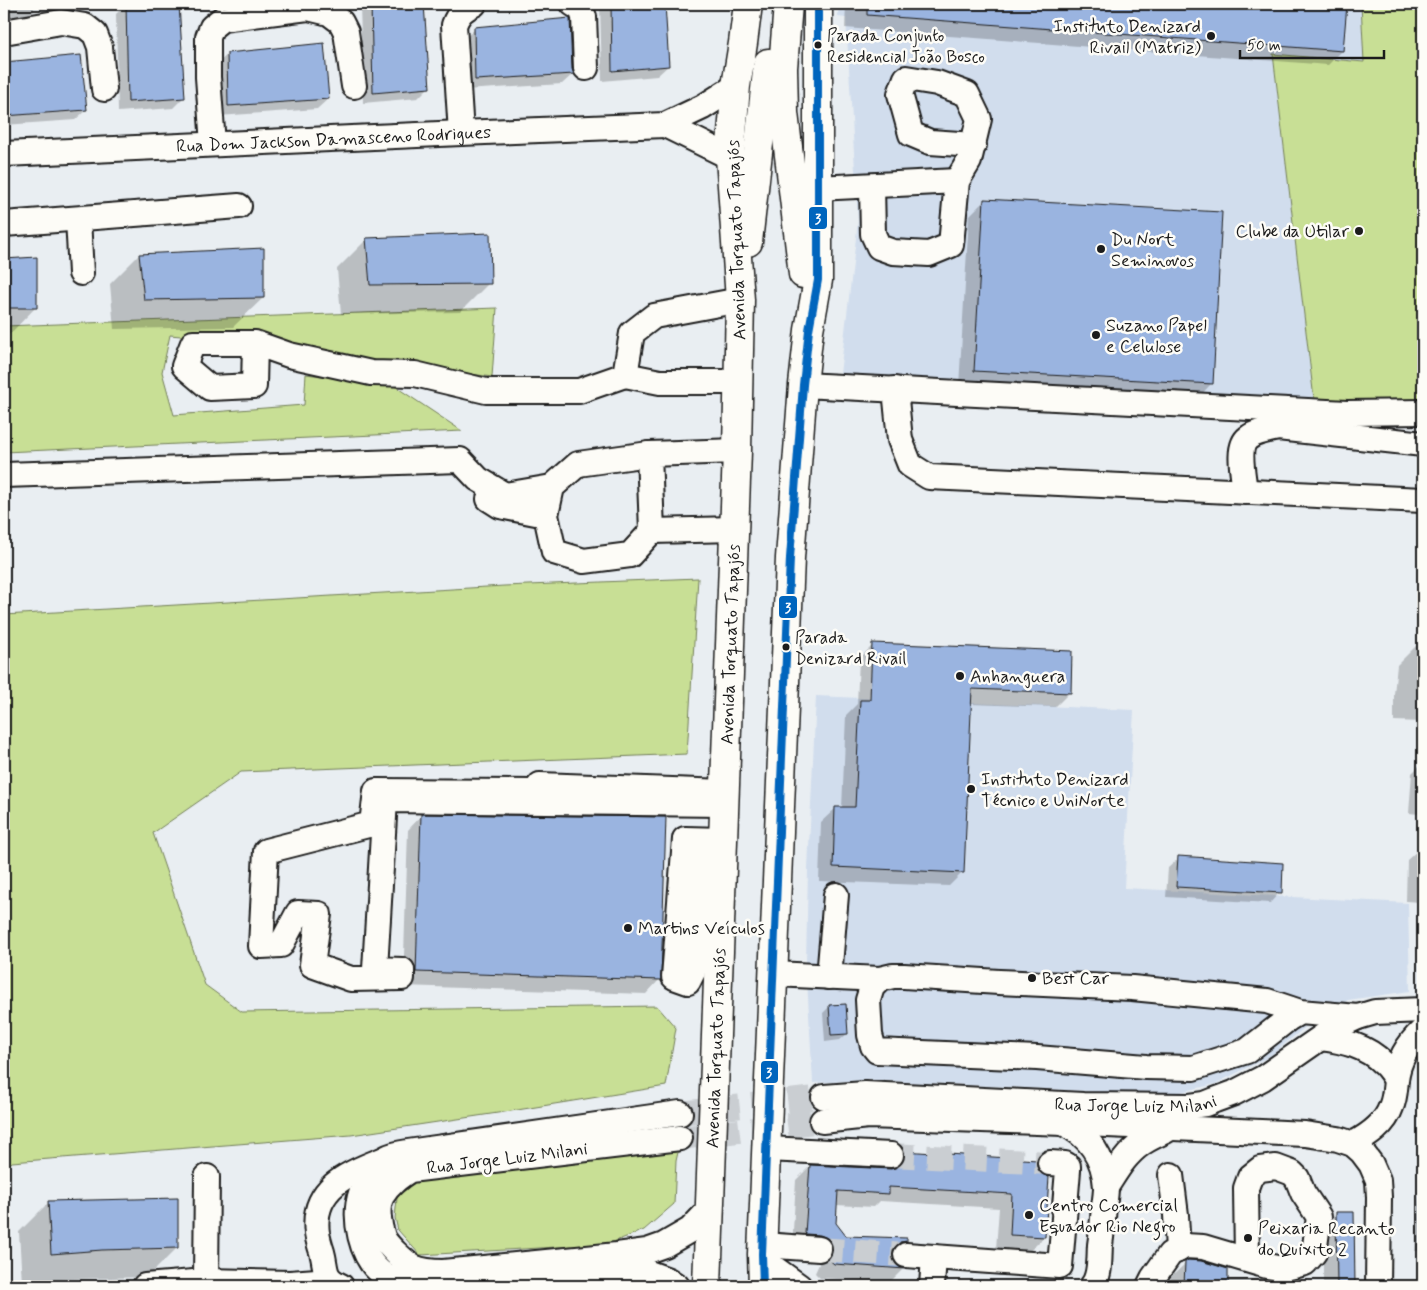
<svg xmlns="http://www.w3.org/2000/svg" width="1427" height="1290" viewBox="0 0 1427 1290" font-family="Mynerve,sans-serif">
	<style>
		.built { fill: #d1dded }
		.green { fill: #c8df95; stroke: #727e58 }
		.shadow { fill: #0003 }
		.building { fill: #9ab4e0; stroke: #1c1c1c }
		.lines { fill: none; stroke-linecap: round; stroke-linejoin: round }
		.minor-tunnel { stroke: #caced2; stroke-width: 24; stroke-dasharray: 24 12; stroke-linecap: butt }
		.minor-casing { stroke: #1c1c1c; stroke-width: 28 }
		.highway-casing { stroke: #1c1c1c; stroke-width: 31 }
		.minor { stroke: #fdfcf7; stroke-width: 24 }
		.highway { stroke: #fdfcf7; stroke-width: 28 }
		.bus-1-casing { stroke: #fdfcf7; stroke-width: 11 }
		.bus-1 { stroke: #0065bd; stroke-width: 8 }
		.poi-dot { fill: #1c1c1c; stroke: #fdfcf7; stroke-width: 2 }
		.labels { text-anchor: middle; stroke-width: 5; stroke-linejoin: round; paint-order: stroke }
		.bus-label { font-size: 17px; fill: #1c1c1c; stroke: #fdfcf7; text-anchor: start }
		.poi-label { font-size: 18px; fill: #1c1c1c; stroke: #fdfcf7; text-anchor: start }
		.street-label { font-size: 18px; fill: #1c1c1c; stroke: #fdfcf7 }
		.line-badge { stroke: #fdfcf7; stroke-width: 2 }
		.badge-label { font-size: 14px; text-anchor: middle; font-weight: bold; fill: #fff }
	</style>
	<rect width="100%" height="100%" fill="#e9eef2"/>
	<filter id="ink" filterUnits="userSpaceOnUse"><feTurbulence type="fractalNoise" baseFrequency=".02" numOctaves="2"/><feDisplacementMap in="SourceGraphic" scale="10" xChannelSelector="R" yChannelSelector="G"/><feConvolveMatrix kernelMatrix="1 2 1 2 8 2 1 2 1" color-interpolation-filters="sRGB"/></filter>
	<g filter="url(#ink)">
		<path class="built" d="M839 4H1361L1364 62 1273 55 1314 399 840 374 858 221 846 18 838 17Z
			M816 696 1134 710 1124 888 1408 903 1410 991 1348 1000 1309 1024 1270 1056 1215 1084 1168 1095 867 1080 813 1083 806 963 808 869Z"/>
		<path class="green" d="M1361 4H1423V405L1314 399 1273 54 1364 62Z
			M497 308 492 377 255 343 170 335 162 372 174 415 304 405 306 374 393 385 462 431 4 452V326Z
			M698 578 687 754 241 772 153 833 205 985 242 1012 657 1006 676 1028 666 1086 511 1111 351 1135 12 1162 4 1169V615L504 586Z
			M679 1148 676 1161 674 1204 644 1230 608 1244 420 1255 398 1230 395 1218 397 1198 408 1183 436 1176 604 1160Z"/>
		<path class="shadow" d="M4 4H33L34 11 23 22 4 23Z
			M126 4H178L184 97 173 108 118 112 116 14Z
			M209 4H230L209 6Z
			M361 4H423L428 88 418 98 363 103 360 5Z
			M600 4H664L668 66 657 76 602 81Z
			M846 4H1346L1342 51 1328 65 845 28Z
			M475 29 571 69 573 74 562 84 465 90 464 39Z
			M228 54 328 99 317 109 218 116 217 64Z
			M80 56 86 110 75 120 4 125V63Z
			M985 200 1211 384 1196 400 959 386 969 216Z
			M489 234V283L460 312 341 314 337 269 366 240Z
			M139 255 263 298 233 327 114 329 110 284Z
			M36 259V307L7 337H4V260Z
			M1423 639V722L1394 721V694L1397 665Z
			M873 645 1069 693 1055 707 970 704 963 872 949 886 819 881 821 822 836 808H842L846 715 857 704 859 659Z
			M1423 762V900H1421L1419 902 1406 901 1407 860 1418 850 1419 814 1409 813 1412 773Z
			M422 815 660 979 646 994 403 986 408 830Z
			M1179 858 1280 892 1270 903 1166 897 1168 868Z
			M830 1006 847 1034 840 1040 825 1042 823 1013Z
			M1423 1129V1251H1415Z
			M904 1153 1036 1161 1044 1237 1030 1251 996 1249 999 1208 880 1201 874 1207 836 1205 835 1223 845 1237 906 1241 891 1255 892 1261 897 1267 903 1269 890 1282 820 1278 815 1273 819 1264 818 1258 792 1247 796 1180 810 1166 891 1170 890 1167Z
			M48 1203 177 1248 148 1277 72 1279 22 1283 19 1232Z
			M1337 1213H1353L1354 1286H1323V1227Z
			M1186 1263 1227 1279H1258L1281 1284 1296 1281V1286H1166L1171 1281V1277Z"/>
		<path class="building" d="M126 4H179L185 98 128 102Z
			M371 4H424L430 88 373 93Z
			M611 4H665L669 66 612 71Z
			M867 4H1347L1343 51 867 15Z
			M570 18 572 69 574 74 475 80 474 27Z
			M324 43 329 99 228 106 227 53Z
			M81 55 87 110 4 116V62Z
			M984 199 1222 212 1213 384 974 371Z
			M490 233 491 284 370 285 366 238Z
			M264 248V298L144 300 139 254Z
			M37 257V308H4V259Z
			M872 643 1072 651 1071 693 972 689 964 873 833 867 835 807H855L860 700H870Z
			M421 814 666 817 661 980 416 972Z
			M1178 856 1283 863 1282 893 1176 887Z
			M846 1004 848 1034 831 1035 829 1005Z
			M904 1151 1037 1160 1036 1163 1038 1169 1042 1174 1049 1177 1045 1237 1010 1235 1012 1194 889 1187V1194L838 1191 836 1223 846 1236 907 1238V1241L900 1242 895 1247 892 1255 893 1261 898 1266 905 1269 834 1264 828 1259 831 1256 833 1249 832 1243 827 1238 820 1235 806 1234 805 1233 810 1165 891 1169 898 1167 902 1163 905 1156Z
			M178 1198V1248L102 1250 51 1254 48 1201Z
			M1336 1212H1354L1355 1286H1337Z
			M1188 1260 1201 1261 1228 1269V1286H1184L1185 1262Z"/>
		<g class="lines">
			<path class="minor-tunnel" d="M680 1113 824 1097
				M680 1138 822 1121
				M891 1155 1050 1163
				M819 1249 906 1255"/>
			<defs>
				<g id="minor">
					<path d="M573 4 581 9 584 17 586 68"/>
					<path d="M4 32 61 22 85 26 95 34 100 47 104 89"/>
					<path d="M665 125 730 157"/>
					<path d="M461 133 454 25C458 14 463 9 474 4"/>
					<path d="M213 144 208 77V37L212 27 222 19 308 8 329 13 341 22 346 32 354 86"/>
					<path id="s1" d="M4 154 461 133 665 125 703 107 736 86"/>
					<path d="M872 186 873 234 879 247 893 252 929 254 951 245 957 181 969 161 979 119 967 94 937 83 906 78 900 94 911 134 930 142 974 145"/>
					<path d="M817 188 957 181"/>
					<path d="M78 219 81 273"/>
					<path d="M4 224 239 206"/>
					<path d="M255 343 254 386 210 388 184 366 193 343H255L289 355 371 373 415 374 486 391H579L625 375 632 333 654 316 740 300"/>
					<path d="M625 375 660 382H738"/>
					<path d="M803 385 1347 413 1423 412"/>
					<path d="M895 389 900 440 910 465 929 477 1423 500"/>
					<path d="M649 454 578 464 552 487 546 515 554 552 584 561 630 555 652 531"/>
					<path d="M4 475 460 460 478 479 505 495 552 487"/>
					<path d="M1245 492C1244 478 1236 447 1248 438 1255 432 1269 430 1278 428L1423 444"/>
					<path d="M489 499 500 506 546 515"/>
					<path d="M735 529 652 531 649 454 737 451"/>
					<path d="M725 804 385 800 375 969 402 970V978L351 979 312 965 319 914 298 913 281 945 261 946 266 851 372 824 376 791 535 792 540 785 725 792"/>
					<path d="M723 852 699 851 693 972 688 982 674 977 685 839 723 840"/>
					<path d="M774 974 880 979"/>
					<path d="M829 977 836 895"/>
					<path d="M1300 1012 1288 1019 1247 1051 1193 1068 1146 1067 1037 1058 877 1051 873 1046 870 1035 868 1000 872 987 880 979 893 976H904L999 982 1132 988 1267 1001 1300 1012 1358 1017"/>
					<path d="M1321 1038C1344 1041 1366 1046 1383 1063 1388 1067 1392 1074 1396 1079"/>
					<path id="s2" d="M824 1097 865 1094 1083 1105 1190 1106 1205 1104 1215 1100 1234 1093 1263 1078 1329 1032 1343 1024 1358 1017 1375 1012 1423 1010"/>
					<path d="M822 1121 868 1116 1063 1123 1305 1134 1338 1139 1353 1144 1362 1152 1371 1164 1378 1180 1379 1197 1378 1286"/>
					<path d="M1063 1123C1090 1136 1104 1157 1106 1187 1106 1193 1105 1200 1104 1206 1103 1219 1102 1232 1100 1245 1099 1257 1101 1276 1092 1286"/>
					<path d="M680 1138 410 1170C399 1177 389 1184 382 1196 376 1207 379 1225 383 1237 387 1246 405 1262 413 1267 422 1271 433 1272 443 1272L617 1255 647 1251 664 1245 690 1230 710 1209"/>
					<path d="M1353 1144C1368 1136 1385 1125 1391 1107 1395 1098 1395 1089 1396 1080 1398 1060 1409 1043 1423 1030"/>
					<path d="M767 1149 891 1155"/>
					<path d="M1171 1175 1176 1215 1178 1250"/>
					<path d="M1106 1187C1116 1172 1125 1155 1141 1144 1149 1138 1160 1134 1169 1129"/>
					<path d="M763 1245 819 1249"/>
					<path d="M762 1254 774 1268 799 1286"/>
					<path d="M906 1255 1060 1266 1068 1170V1166L1065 1164 1050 1163"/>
					<path d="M206 1281 207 1177"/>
					<path d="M145 1286 206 1281 290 1283 330 1280"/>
					<path d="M341 1286C322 1277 327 1270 322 1252 320 1246 318 1239 317 1233 311 1189 347 1173 382 1160"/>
					<path d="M415 1286C403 1284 392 1281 383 1274 360 1258 353 1217 361 1193 364 1183 372 1174 378 1167 380 1164 383 1160 386 1158 391 1155 401 1153 408 1152L680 1113"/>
					<path d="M480 1286 566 1277 631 1272 649 1273 668 1280 677 1286"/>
					<path d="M932 1286 934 1257"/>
					<path d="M1149 1286 1153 1278 1170 1254 1185 1246 1203 1247 1267 1266 1283 1269 1305 1263 1314 1253 1319 1217 1303 1193 1297 1178 1292 1173 1276 1167 1260 1169 1250 1177 1246 1188 1247 1260"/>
				</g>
				<g id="highway">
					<path d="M788 4 783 68 784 113 803 274"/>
					<path d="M748 242 768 63"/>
					<path id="s3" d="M707 1286 737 451 740 300 730 157 736 86 743 43 748 4"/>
					<path d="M763 1286 762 1254 790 558 803 385 809 330 818 280V4"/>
				</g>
			</defs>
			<use href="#minor" class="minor-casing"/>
			<use href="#highway" class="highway-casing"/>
			<use href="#minor" class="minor"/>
			<use href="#highway" class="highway"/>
			<defs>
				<path id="bus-1" d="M763 1286 762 1254 790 558 803 385 809 330 818 280V4"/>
			</defs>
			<use href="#bus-1" class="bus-1-casing"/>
			<use href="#bus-1" class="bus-1"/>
		</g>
	</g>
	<g class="poi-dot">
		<circle cx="1211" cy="36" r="5"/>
		<circle cx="818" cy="45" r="4.5"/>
		<circle cx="1359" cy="231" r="5"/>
		<circle cx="1101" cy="249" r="5"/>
		<circle cx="1096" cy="335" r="5"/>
		<circle cx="786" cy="647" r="4.5"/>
		<circle cx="960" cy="676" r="5"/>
		<circle cx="971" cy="789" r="5"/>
		<circle cx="628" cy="928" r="5"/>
		<circle cx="1032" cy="978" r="5"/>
		<circle cx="1029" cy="1215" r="5"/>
		<circle cx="1248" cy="1238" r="5"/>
	</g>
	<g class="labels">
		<g class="bus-label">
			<text x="827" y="41">Parada Conjunto<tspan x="827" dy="21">Residencial João Bosco</tspan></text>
			<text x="795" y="643">Parada<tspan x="795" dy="21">Denizard Rivail</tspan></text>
		</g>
		<g class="poi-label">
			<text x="1201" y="32" text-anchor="end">Instituto Denizard<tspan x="1201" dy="21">Rivail (Matriz)</tspan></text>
			<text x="1349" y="237" text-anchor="end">Clube da Utilar</text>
			<text x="1111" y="245">Du Nort<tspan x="1111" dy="21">Seminovos</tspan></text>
			<text x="1106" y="331">Suzano Papel<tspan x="1106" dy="21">e Celulose</tspan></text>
			<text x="970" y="682">Anhanguera</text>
			<text x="981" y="785">Instituto Denizard<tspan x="981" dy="21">Técnico e UniNorte</tspan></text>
			<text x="638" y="934">Martins Veículos</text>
			<text x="1042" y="984">Best Car</text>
			<text x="1039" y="1211">Centro Comercial<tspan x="1039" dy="21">Equador Rio Negro</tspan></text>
			<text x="1258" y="1234">Peixaria Recanto<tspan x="1258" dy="21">do Quixito 2</tspan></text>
		</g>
		<g class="street-label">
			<text dy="6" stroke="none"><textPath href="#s1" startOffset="330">Rua Dom Jackson Damasceno Rodrigues</textPath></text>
			<text transform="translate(736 240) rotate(-92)" y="6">Avenida Torquato Tapajós</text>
			<text dy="6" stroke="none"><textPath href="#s3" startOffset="642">Avenida Torquato Tapajós</textPath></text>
			<text dy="6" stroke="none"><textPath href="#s3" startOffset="238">Avenida Torquato Tapajós</textPath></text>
			<text dy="6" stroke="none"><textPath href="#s2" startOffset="312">Rua Jorge Luiz Milani</textPath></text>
			<text transform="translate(507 1158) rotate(-7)" y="6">Rua Jorge Luiz Milani</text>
		</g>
	</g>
	<g class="line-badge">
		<rect x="808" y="206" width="20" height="24" rx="5" fill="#0065bd"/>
		<rect x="778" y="595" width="20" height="24" rx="5" fill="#0065bd"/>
		<rect x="760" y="1060" width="19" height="24" rx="5" fill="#0065bd"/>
	</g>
	<g class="badge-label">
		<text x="818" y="223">3</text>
		<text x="788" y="612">3</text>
		<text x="769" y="1077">3</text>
	</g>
	<rect width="1427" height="1290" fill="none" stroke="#fdfcf7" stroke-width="20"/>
	<rect x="10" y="10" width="1407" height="1270" fill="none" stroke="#1c1c1c" stroke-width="2" filter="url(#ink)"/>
	<path d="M1240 50v8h144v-8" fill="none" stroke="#1c1c1c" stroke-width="2.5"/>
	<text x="1247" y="50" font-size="15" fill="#1c1c1c" stroke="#fdfcf7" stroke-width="4" paint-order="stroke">50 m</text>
</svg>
